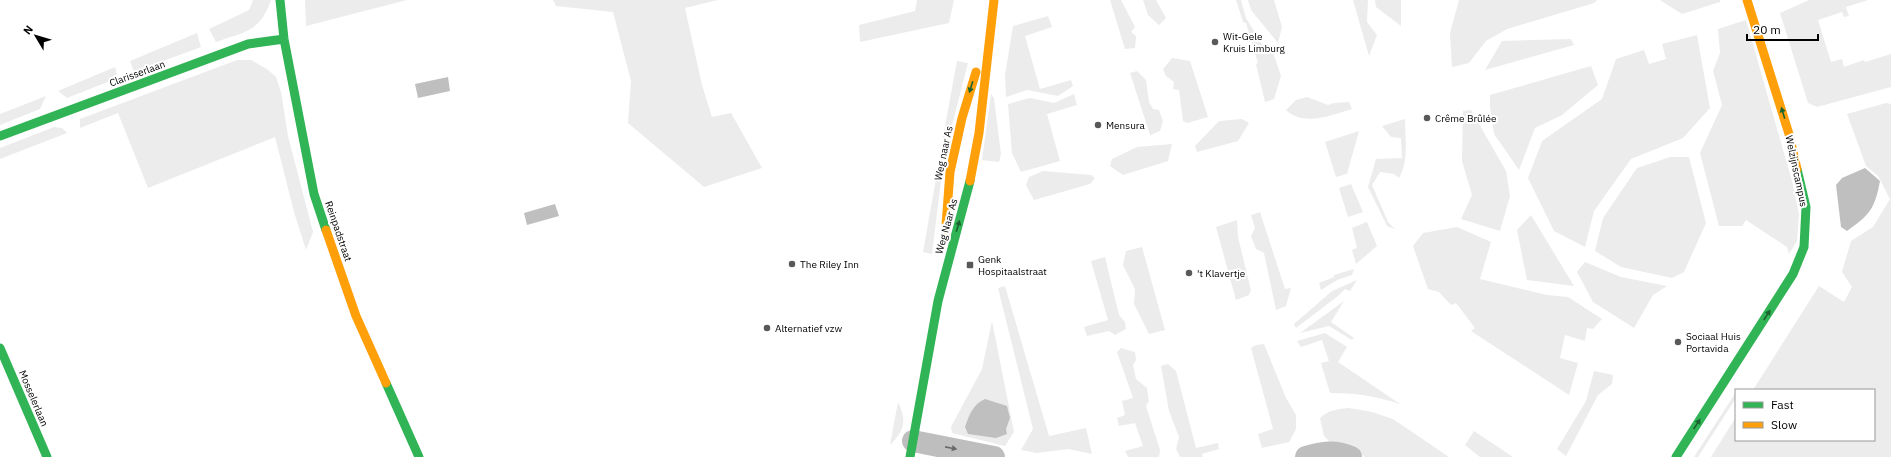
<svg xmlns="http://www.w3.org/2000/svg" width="1891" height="457" viewBox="0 0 1891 457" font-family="'IBM Plex Sans',sans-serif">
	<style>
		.green { fill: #ececec }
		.water { fill: #bfbfbf }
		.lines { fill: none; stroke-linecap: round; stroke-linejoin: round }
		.street { stroke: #bebebe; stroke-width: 22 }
		.fast { stroke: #30b455; stroke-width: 9 }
		.slow { stroke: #ff9f0a; stroke-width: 9 }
		.oneway { fill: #1a632f }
		.oneway2 { fill: #686868 }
		.poi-dot { fill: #595959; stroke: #fff; stroke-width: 1.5 }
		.labels { text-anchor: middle; stroke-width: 4; stroke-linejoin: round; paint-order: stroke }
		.poi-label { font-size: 10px; fill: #000; stroke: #fff; text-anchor: start }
		.street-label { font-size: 10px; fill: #000; stroke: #fff }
	</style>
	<rect width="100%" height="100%" fill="#fff"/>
	<path class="green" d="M253 0H271C260 32 245 32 216 42L209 29 249 10Z
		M305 0H407L306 26Z
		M553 0H718L685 8 702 85 712 117 731 113 762 168 704 187 628 123 631 81 613 12 556 6Z
		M917 0H954L949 23 860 42 859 25 915 11Z
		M1110 0H1121L1135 27 1131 32 1136 36 1135 48 1125 49Z
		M1143 0H1156L1166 18 1159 25 1148 15Z
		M1236 0H1241L1246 18 1262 44 1274 55 1281 76 1274 99 1265 102 1256 64 1258 63 1246 23 1243 22Z
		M1248 0H1274L1282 27 1278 43 1251 10Z
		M1353 0H1368L1367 22 1377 35 1369 56Z
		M1375 0H1401V26L1376 7Z
		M1459 0H1597L1594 3 1507 29 1486 41 1469 63 1452 67 1450 33Z
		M1660 0H1720V2L1682 14Z
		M1809 0H1868L1846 7 1849 16 1844 17 1842 12 1818 20 1831 62 1842 59 1844 67 1864 60 1865 62 1891 54V87L1817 107 1808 103 1780 13Z
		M1048 16 1052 27 1025 36 1040 89 1071 80 1073 86 1058 96 1027 90 1006 97 1005 75 1013 26Z
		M1746 20 1792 181 1799 214 1797 241 1789 254 1787 247 1746 220 1742 226H1719L1700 153 1722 105 1713 71 1720 53 1718 29Z
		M197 33 201 47 134 72 130 61Z
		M1697 35 1710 108 1683 138 1631 159 1594 211 1585 247 1554 231 1528 178 1542 141 1602 99 1616 59 1644 50 1649 64 1666 59 1662 44Z
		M1571 39 1574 45 1485 70 1502 41Z
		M1172 58 1190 61 1208 117 1187 123 1183 121 1179 90 1173 89 1174 82 1166 76 1163 69Z
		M237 60H251L267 69 276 77 281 92 288 136 313 232 306 250 294 212 275 137 148 188 118 113 80 128V119Z
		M957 61 968 63 948 141 943 137Z
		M1591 66 1598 85 1562 115 1535 128 1519 170 1494 134 1490 107V95Z
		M115 67 118 78 67 98 58 91Z
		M1137 71 1146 80 1149 102 1153 109 1159 110 1163 121 1160 131 1150 135 1130 73Z
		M991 94 994 98 1001 154 999 162 982 160Z
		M1074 94 1077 105 1047 114 1060 161 1021 172 1012 153 1008 104 1030 98 1054 103Z
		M46 96 40 109 0 125V114Z
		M1307 97 1328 105 1334 103 1349 102 1352 109C1332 115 1303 127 1286 110L1296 100Z
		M1886 103 1891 104V457H1711L1736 417V440H1874V390H1753L1819 286 1844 302 1852 287 1842 272 1851 241 1873 227 1890 199 1878 176 1866 166 1847 114Z
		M1471 110 1506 171 1510 196 1500 231 1461 219 1472 195 1462 161 1463 111Z
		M1242 119 1249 123 1238 141 1197 152 1195 146 1219 121Z
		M1405 119C1405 139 1409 160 1399 178L1394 174 1380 172 1372 185 1388 222 1395 229 1387 226 1368 187 1376 159 1402 158 1401 138 1391 137 1382 126Z
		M54 127 62 128 67 133 0 159V148Z
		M1359 131 1347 174 1336 177 1325 142Z
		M1172 144 1168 161 1123 175 1110 166 1112 159 1137 147Z
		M1670 157H1689L1706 223 1684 272 1672 278 1621 267 1595 251 1603 218 1637 168Z
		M1043 171 1091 175 1095 178 1090 184 1034 200 1026 185 1029 177Z
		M936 179 941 181 932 254 923 252Z
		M1351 184 1363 212 1348 217 1339 188Z
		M1260 212 1285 289 1291 288 1286 306 1276 310 1264 253 1256 249 1251 236 1255 228 1251 215Z
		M1531 215 1574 286 1527 280 1517 230Z
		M1237 220 1238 237 1251 290 1249 295 1236 300 1216 227Z
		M1367 222 1377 246 1356 264 1352 250 1357 248 1352 228Z
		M1457 227 1491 242 1480 279 1547 295 1568 297 1602 319 1593 329 1587 328 1585 341 1565 335 1560 358 1578 363 1569 395 1471 331 1475 328 1456 303 1451 305 1439 292 1428 289 1413 246 1423 233Z
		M1142 247 1165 330 1149 334 1134 304 1135 289 1123 265 1126 251Z
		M1105 257 1119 315 1125 322 1126 329 1115 335 1109 331 1087 336 1084 327 1108 320 1091 261Z
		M1585 262 1621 277 1667 286 1653 295 1634 328 1593 302 1577 272Z
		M1354 269 1352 275 1337 280 1321 290 1319 283 1334 277V275Z
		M1357 280 1350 291 1345 289 1338 296 1296 328 1294 324 1332 291Z
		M1005 286 1049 436 1086 428 1092 454 1068 449 1037 453 1021 450 1033 429 998 288Z
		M1344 301 1331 322 1354 338 1352 340 1329 326 1300 333Z
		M992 321 1014 432 1005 446 952 433 951 427 982 369Z
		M1325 333 1347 347 1338 362 1400 404C1376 396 1355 393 1330 393L1321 363 1329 361 1322 340 1301 347 1297 341Z
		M1264 344 1286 398 1296 415V429L1289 442 1262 448 1258 434 1273 429 1251 348 1256 345Z
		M1121 348 1135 352 1136 360 1133 365 1136 379 1147 388 1149 401 1146 406 1160 450 1159 457H1128L1125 451 1143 446 1135 423 1119 426 1117 418 1125 415 1122 401 1133 398 1117 352Z
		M1168 364 1176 371 1196 448 1218 443 1219 449 1202 454 1203 457H1180L1176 449 1179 437 1169 411 1161 366Z
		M1594 371 1613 375 1612 384 1598 395 1566 456 1557 449 1586 401Z
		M1736 392V398L1698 457H1694Z
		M898 402C907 421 905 430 890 445Z
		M1349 408 1372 412 1393 419 1449 457H1365L1349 447 1331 443 1324 436 1320 418C1328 410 1338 409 1349 408Z
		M1474 431 1513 457H1480L1465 445Z"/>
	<path class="water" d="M448 77 450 91 418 98 415 84Z
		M1865 168 1880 181C1875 208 1870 215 1847 231L1841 227 1836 185 1842 178Z
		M555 204 559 216 527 225 524 213Z
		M985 399 1007 406 1010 418 1006 429 1007 434 996 438 968 434 965 427C969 415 973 404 985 399Z"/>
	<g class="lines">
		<path class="street" d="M913 441 994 457
			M1306 457C1322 452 1336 450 1351 457"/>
		<path class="fast" d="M280 0 284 39 314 194 326 230
			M0 136 248 44 284 39
			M0 348 47 457
			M386 383 419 457
			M910 457 938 301 970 181
			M1676 457 1793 274 1804 247 1806 207 1797 169"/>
		<path class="slow" d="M1747 0 1789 134 1797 169
			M970 181 979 133 994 0
			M326 230 356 316 386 383
			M945 238 950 172 962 118 976 72"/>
	</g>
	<defs><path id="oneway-solid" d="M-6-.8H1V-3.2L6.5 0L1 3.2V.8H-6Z"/></defs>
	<g class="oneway">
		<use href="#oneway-solid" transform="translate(971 87) rotate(107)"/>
		<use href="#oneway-solid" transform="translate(1783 113) rotate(-107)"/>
		<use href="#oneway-solid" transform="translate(958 226) rotate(-74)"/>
		<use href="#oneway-solid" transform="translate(1767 315) rotate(-57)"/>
		<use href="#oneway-solid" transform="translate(1697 424) rotate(-57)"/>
	</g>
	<use class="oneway2" href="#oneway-solid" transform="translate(951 448) rotate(11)"/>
	<g class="poi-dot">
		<circle cx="1215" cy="42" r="4"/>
		<circle cx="1427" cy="118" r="4"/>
		<circle cx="1098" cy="125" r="4"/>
		<circle cx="792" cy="264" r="4"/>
		<rect x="966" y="261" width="8" height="8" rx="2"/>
		<circle cx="1189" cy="273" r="4"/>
		<circle cx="767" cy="328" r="4"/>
		<circle cx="1678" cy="342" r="4"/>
	</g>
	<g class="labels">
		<g class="poi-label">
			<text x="1223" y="40">Wit-Gele<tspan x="1223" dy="12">Kruis Limburg</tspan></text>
			<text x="1435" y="122">Crême Brûlée</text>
			<text x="1106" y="129">Mensura</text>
			<text x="978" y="263">Genk<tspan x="978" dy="12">Hospitaalstraat</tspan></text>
			<text x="800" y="268">The Riley Inn</text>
			<text x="1197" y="277">'t Klavertje</text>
			<text x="775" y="332">Alternatief vzw</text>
			<text x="1686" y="340">Sociaal Huis<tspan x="1686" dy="12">Portavida</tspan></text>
		</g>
		<g class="street-label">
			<text transform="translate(137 73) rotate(-20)" y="4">Clarisserlaan</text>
			<text transform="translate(943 153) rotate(-78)" y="4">Weg naar As</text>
			<text transform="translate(1797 171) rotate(78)" y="4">Welzijnscampus</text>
			<text transform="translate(946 226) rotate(-74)" y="4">Weg Naar As</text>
			<text transform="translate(339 231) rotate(71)" y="4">Reinpadstraat</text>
			<text transform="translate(34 398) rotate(67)" y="4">Mosselerlaan</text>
		</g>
	</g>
	<rect x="1735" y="389" width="140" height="52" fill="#ffffff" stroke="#999999"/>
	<rect x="1743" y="402" width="20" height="6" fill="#30b455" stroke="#999999"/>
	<text x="1771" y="409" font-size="12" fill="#000000">Fast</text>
	<rect x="1743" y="422" width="20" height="6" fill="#ff9f0a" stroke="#999999"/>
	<text x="1771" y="429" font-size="12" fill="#000000">Slow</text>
	<g transform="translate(36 36) rotate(308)" stroke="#ffffff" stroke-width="3" paint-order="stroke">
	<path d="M0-3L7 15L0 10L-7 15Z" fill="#000000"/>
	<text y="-6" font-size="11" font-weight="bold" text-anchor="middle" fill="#000000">N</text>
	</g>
	<path d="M1747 34v6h71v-6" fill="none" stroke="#000000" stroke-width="2"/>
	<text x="1753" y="34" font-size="12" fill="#000000" stroke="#ffffff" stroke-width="3" paint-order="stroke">20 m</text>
</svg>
